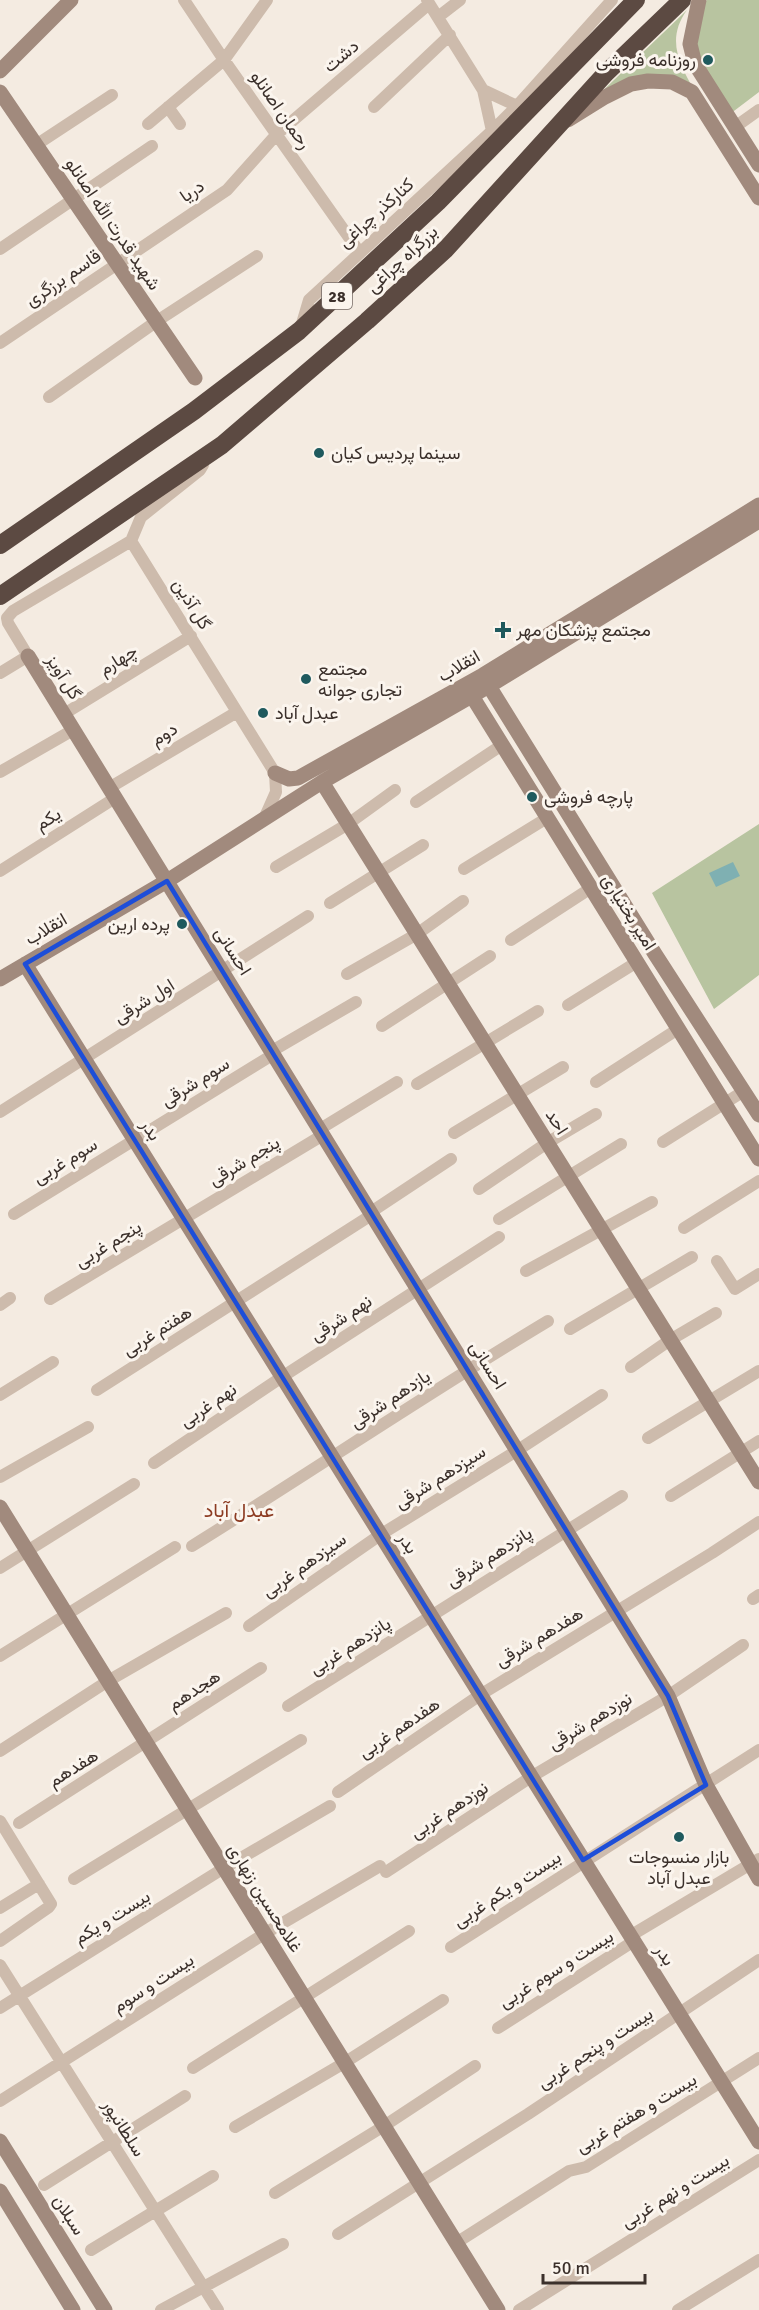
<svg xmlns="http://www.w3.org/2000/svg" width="759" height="2310" viewBox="0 0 759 2310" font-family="Signika,Vazirmatn,sans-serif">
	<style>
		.green { fill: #b8c4a0 }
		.water { fill: #7fb0b2 }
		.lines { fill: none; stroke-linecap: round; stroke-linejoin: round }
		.street { stroke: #cdbbac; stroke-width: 12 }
		.secondary { stroke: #a18a7d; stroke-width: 15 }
		.highway { stroke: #5c4a42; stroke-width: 18 }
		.marked { fill: none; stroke: #1d4ed8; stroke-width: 4.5; stroke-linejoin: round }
		.poi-dot { fill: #1f5a5e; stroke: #fbf5ee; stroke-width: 2 }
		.labels { text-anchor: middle; stroke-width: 6; stroke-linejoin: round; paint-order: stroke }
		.shield { fill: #fbf5ee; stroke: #756b66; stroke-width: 1.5 }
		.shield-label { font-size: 16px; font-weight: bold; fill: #3b302b }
		.street-label { font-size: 18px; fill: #3b302b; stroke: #fbf5ee }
		.poi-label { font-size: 18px; fill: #3b302b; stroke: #fbf5ee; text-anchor: start }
		.neighbourhood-label { font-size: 20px; fill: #8c3b22; stroke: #fbf5ee }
	</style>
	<rect width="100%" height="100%" fill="#f4ebe1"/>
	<path class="green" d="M707 0H759V92L726 117 700 75 693 16Z
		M687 10C666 39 679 63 694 90L671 80 590 103Z
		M759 824V975L714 1009 652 893Z"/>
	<path class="water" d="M733 862 740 876 716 887 709 873Z"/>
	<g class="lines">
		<path class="street" d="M184 0 224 60 360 253
			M427 0 483 90 492 131
			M438 17 460 0
			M483 90 517 106
			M168 107 180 124
			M374 107 450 35
			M148 124 224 60 267 0
			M735 127 759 110
			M36 145 112 95
			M0 249 152 146
			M301 327 309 300 492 131 517 106 612 0
			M0 343 227 190 276 135 429 4
			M49 397 157 321 257 256
			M131 541 275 773 276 792 264 819
			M131 541 141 517 200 470 203 465
			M0 673 28 656 8 623 7 618 13 611 131 541
			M64 714 191 636
			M0 772 73 730
			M109 788 237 712
			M416 802 502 745
			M276 867 348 824 395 790
			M464 869 547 818
			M0 871 115 798
			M330 903 423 845
			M511 940 591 888
			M347 974 417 934 463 901
			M568 1005 637 962
			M382 1026 490 956
			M272 1051 356 1002
			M596 1082 678 1029
			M417 1084 538 1011
			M0 1112 308 916
			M320 1129 397 1082
			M454 1133 563 1067
			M663 1142 744 1091
			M479 1189 547 1143 596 1114
			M371 1212 451 1159
			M14 1214 274 1054
			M499 1219 621 1144
			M684 1228 759 1181
			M717 1261 735 1289 759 1274
			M526 1271 652 1202
			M50 1299 323 1135
			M0 1305 10 1298
			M570 1329 692 1257
			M631 1367 670 1340 716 1313
			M97 1390 373 1214
			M0 1395 53 1362
			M648 1438 759 1371
			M154 1463 282 1377 499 1237
			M0 1477 88 1427
			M671 1496 759 1441
			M192 1546C311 1472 428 1393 548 1321
			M0 1568 134 1484
			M753 1599 759 1595
			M249 1626 380 1535 518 1450 602 1395
			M0 1656 175 1547
			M288 1706 622 1496
			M0 1751 108 1681 226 1613
			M338 1792 480 1695 712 1553 759 1522
			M0 1821 51 1904 49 1907 0 1941
			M19 1823 261 1668
			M386 1872 531 1777 668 1696 743 1645
			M74 1879 301 1740
			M0 1908 39 1884
			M630 1936 759 1859
			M451 1947 759 1750
			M0 1965 218 2310
			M0 2008 224 1868 330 1806
			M498 2028 634 1941
			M193 2068 409 1931
			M0 2101 264 1934 380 1866
			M235 2127 344 2063 443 2000
			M44 2185 185 2096
			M275 2193 384 2126 475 2066
			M338 2234 528 2114 759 1960
			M456 2243 569 2171 586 2167 759 2058
			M91 2250 213 2176
			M161 2310 283 2244
			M519 2310 759 2160
			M678 2310 759 2260"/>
		<path class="secondary" d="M699 0 690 44 695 64 759 165
			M0 71 71 0
			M0 92 195 378
			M568 120 605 97 631 84 648 81 672 82 692 92 759 198
			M28 656 668 1696 706 1785 759 1879
			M484 678 655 954 759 1115
			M467 688 759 1159
			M275 773 289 779 298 778 483 675 759 505
			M322 782 759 1482
			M25 964 759 2142
			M0 979 167 881 322 782 489 686 759 521
			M0 1507 498 2310
			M0 2141 105 2310
			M0 2191 73 2310"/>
		<path class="highway" d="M0 545 194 411 299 331 438 202 636 0
			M0 596 222 445 367 321 446 249 606 73 682 0"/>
	</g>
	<path class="marked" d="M167 881 668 1696 706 1785 583 1860 25 964Z"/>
	<g class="poi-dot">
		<circle cx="708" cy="60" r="6"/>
		<circle cx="319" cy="453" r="6"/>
		<path d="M500 621h6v6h6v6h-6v6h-6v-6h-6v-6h6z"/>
		<circle cx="306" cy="679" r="6"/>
		<circle cx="263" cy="713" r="6"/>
		<circle cx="532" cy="797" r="6"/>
		<circle cx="182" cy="924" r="6"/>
		<circle cx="679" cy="1837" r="6"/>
	</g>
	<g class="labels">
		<rect class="shield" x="322" y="283" width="30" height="26" rx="4.5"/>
		<g class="shield-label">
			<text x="337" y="302">28</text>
		</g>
		<g class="street-label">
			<text transform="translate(341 56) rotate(-40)" y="6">دشت</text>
			<text transform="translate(281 110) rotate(55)" y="6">رحمان اصانلو</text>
			<text transform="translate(192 191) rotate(-34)" y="6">دریا</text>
			<text transform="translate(376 213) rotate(-42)" y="6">کنارکذر چراغی</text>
			<text transform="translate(113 224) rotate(56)" y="6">شهید قدرت الله اصانلو</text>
			<text transform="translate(402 259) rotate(-43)" y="6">بزرگراه چراغی</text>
			<text transform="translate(63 278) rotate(-34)" y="6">قاسم برزگری</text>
			<text transform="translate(192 604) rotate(58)" y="6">گل آذین</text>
			<text transform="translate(118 660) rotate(-32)" y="6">چهارم</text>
			<text transform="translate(459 666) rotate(-30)" y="6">انقلاب</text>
			<text transform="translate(64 677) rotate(58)" y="6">گل آویز</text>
			<text transform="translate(164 734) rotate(-31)" y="6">دوم</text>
			<text transform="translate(48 819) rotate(-32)" y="6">یکم</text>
			<text transform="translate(629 912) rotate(58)" y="6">امیر بختیاری</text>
			<text transform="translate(46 929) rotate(-30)" y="6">انقلاب</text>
			<text transform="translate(233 951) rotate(58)" y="6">احسانی</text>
			<text transform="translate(144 1001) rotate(-32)" y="6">اول شرقی</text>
			<text transform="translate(195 1082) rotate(-32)" y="6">سوم شرقی</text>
			<text transform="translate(557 1122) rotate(58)" y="6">احد</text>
			<text transform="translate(151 1130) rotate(58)" y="6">بدر</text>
			<text transform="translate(65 1161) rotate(-31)" y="6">سوم غربی</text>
			<text transform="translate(244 1161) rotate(-31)" y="6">پنجم شرقی</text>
			<text transform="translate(108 1244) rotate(-31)" y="6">پنجم غربی</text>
			<text transform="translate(341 1318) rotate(-33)" y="6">نهم شرقی</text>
			<text transform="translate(157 1331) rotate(-32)" y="6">هفتم غربی</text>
			<text transform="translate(488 1365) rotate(58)" y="6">احسانی</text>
			<text transform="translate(390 1399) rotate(-33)" y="6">یازدهم شرقی</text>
			<text transform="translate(208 1405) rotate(-34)" y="6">نهم غربی</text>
			<text transform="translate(440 1477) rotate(-32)" y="6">سیزدهم شرقی</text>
			<text transform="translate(408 1543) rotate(58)" y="6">بدر</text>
			<text transform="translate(489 1557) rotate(-32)" y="6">پانزدهم شرقی</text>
			<text transform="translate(304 1565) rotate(-35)" y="6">سیزدهم غربی</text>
			<text transform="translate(539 1637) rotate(-31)" y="6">هفدهم شرقی</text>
			<text transform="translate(350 1646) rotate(-32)" y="6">پانزدهم غربی</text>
			<text transform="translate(194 1690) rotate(-33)" y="6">هجدهم</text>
			<text transform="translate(590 1721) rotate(-31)" y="6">نوزدهم شرقی</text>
			<text transform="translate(399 1728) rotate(-34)" y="6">هفدهم غربی</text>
			<text transform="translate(73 1768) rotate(-32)" y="6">هفدهم</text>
			<text transform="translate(449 1810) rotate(-33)" y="6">نوزدهم غربی</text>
			<text transform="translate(507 1889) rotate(-33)" y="6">بیست و یکم غربی</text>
			<text transform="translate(265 1898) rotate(58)" y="6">غلامحسین زنهاری</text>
			<text transform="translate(112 1917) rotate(-32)" y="6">بیست و یکم</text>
			<text transform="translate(665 1955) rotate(58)" y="6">بدر</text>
			<text transform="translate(556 1969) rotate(-32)" y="6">بیست و سوم غربی</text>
			<text transform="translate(153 1983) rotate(-33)" y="6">بیست و سوم</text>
			<text transform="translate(595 2048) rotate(-33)" y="6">بیست و پنجم غربی</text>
			<text transform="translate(636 2113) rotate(-31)" y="6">بیست و هفتم غربی</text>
			<text transform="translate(124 2128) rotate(58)" y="6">سلطانپور</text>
			<text transform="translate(675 2191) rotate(-32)" y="6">بیست و نهم غربی</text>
			<text transform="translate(69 2215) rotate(58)" y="6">سبلان</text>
		</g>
		<g class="poi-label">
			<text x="696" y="66" text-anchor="end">روزنامه فروشی</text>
			<text x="331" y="459">سینما پردیس کیان</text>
			<text x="516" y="636">مجتمع پزشکان مهر</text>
			<text x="318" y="675">مجتمع<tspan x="318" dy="21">تجاری جوانه</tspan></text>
			<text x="275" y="719">عبدل آباد</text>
			<text x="544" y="803">پارچه فروشی</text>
			<text x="170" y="930" text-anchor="end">پرده ارین</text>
			<text x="679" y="1863" text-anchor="middle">بازار منسوجات<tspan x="679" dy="21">عبدل آباد</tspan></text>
		</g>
		<g class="neighbourhood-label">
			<text x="239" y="1517">عبدل آباد</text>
		</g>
	</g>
	<path d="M543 2274v9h102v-9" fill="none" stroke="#3b302b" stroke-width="3"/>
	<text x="552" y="2274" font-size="18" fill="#3b302b" stroke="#fbf5ee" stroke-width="4.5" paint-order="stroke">50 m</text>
</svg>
